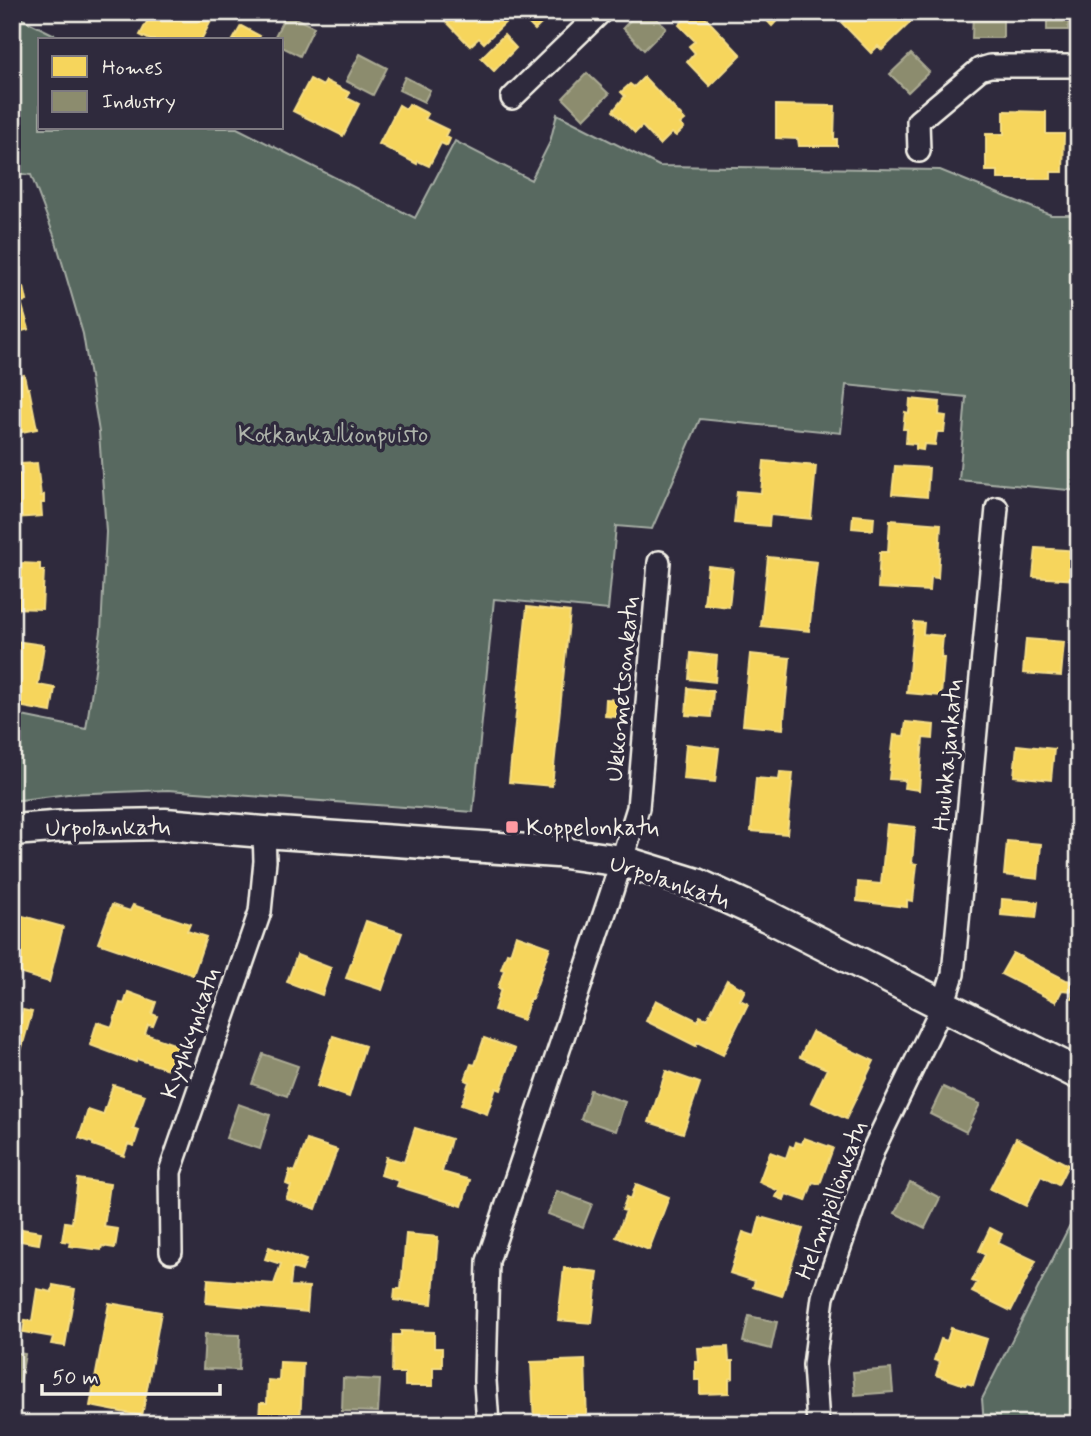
<svg xmlns="http://www.w3.org/2000/svg" width="1091" height="1436" viewBox="0 0 1091 1436" font-family="Mynerve,sans-serif">
	<style>
		.green { fill: #586961; stroke: #a6ada4; stroke-width: 2 }
		.homes { fill: #f6d55c; stroke: #f5dd86; stroke-width: 2 }
		.industry { fill: #8c8c6e; stroke: #abaa93; stroke-width: 2 }
		.lines { fill: none; stroke-linecap: round; stroke-linejoin: round }
		.minor-casing { stroke: #f4f1e8; stroke-width: 26 }
		.secondary-casing { stroke: #f4f1e8; stroke-width: 35 }
		.minor { stroke: #2f2a3d; stroke-width: 21 }
		.secondary { stroke: #2f2a3d; stroke-width: 30 }
		.poi-dot { fill: #ff9aa2; stroke: #2f2a3d; stroke-width: 2.5 }
		.labels { text-anchor: middle; stroke-width: 7; stroke-linejoin: round; paint-order: stroke }
		.park-label { font-size: 24px; fill: #aeb4ab; stroke: #2f2a3d }
		.street-label { font-size: 24px; fill: #f4f1e8; stroke: #2f2a3d }
		.poi-label { font-size: 24px; fill: #f4f1e8; stroke: #2f2a3d; text-anchor: start }
	</style>
	<rect width="100%" height="100%" fill="#2f2a3d"/>
	<filter id="ink" filterUnits="userSpaceOnUse"><feTurbulence type="fractalNoise" baseFrequency=".0143" numOctaves="2"/><feDisplacementMap in="SourceGraphic" scale="14" xChannelSelector="R" yChannelSelector="G"/><feConvolveMatrix kernelMatrix="1 2 1 2 8 2 1 2 1" color-interpolation-filters="sRGB"/></filter>
	<g filter="url(#ink)">
		<path class="green" d="M12 14 65 40H40V128H237L415 218 455 141 531 180 550 142 557 114 659 166 940 170 1051 215H1079V491L959 480 966 397 846 385 841 433 700 419 652 529 616 526 608 610 494 599 473 812 168 790 68 794 12 801V714L86 729 101 631 106 532 99 432 83 334 55 238 31 175 12 173Z
			M1079 1207V1424H984L982 1399Z"/>
		<path class="homes" d="M152 12H201L212 19 201 40H150L140 35Z
			M437 12H516L484 43 479 38 470 46Z
			M527 12H553L535 30 522 17Z
			M691 12H700L741 55 710 86 687 62 695 53 689 46 695 41 679 25Z
			M759 12H785L772 26Z
			M840 12H921L882 50 878 46 871 53 842 23 844 21 838 14Z
			M241 26 260 36 258 40H233Z
			M504 35 516 48 494 71 481 58Z
			M644 77 685 120 680 124 684 128 676 136 672 133 660 145 642 126 635 133 613 111 625 96 621 92 630 84 634 87Z
			M310 79 323 86 326 81 350 93 347 98 359 104 343 136 293 111Z
			M409 104 428 114 425 119 448 130 445 136 450 139 447 146 441 143 429 166 418 161 417 164 379 144 399 105 406 109Z
			M776 105 835 106 834 139H837V146H799L798 139 776 138Z
			M1004 111 1046 112V134H1064L1063 172H1051V179H998V171H986V134H1004Z
			M24 287 27 301 21 302 29 329 12 334V290Z
			M24 375 27 389 29 388 37 429 12 434V378Z
			M910 399 940 402 939 415 946 416 944 432H937L935 445 924 444 923 450 916 449V444L906 443 907 429H903L905 412 909 413Z
			M764 461 816 466 811 519 770 515 769 526 734 523 737 491 761 493Z
			M37 463 41 496 44 495V503H41L42 516 14 518 12 475 22 474 21 464Z
			M895 466 929 468 927 497 892 494Z
			M853 515 874 517 873 530 852 528Z
			M890 520 941 524 938 578 931 577 930 591 878 588 880 552H888Z
			M1036 548 1079 551 1077 580 1033 577Z
			M768 557 817 562 809 631 761 626Z
			M19 563 40 564V571H44L42 609 12 608V570H19Z
			M708 566 733 569 729 607 704 604Z
			M527 607 570 612 552 786 509 782Z
			M914 622 924 623 923 634 943 636 941 658H944L941 696 907 693Z
			M1026 639 1064 642 1061 676 1023 673Z
			M15 641 44 645 38 685 55 688 51 712 12 705V657Z
			M691 653 717 656 715 682 689 679Z
			M750 654 790 658 783 729 743 725Z
			M688 688 713 691 711 717 686 715Z
			M606 699 618 700 616 717 605 716Z
			M906 722 934 725 933 739 923 738 919 790 904 788 905 780 889 779 894 735 904 736Z
			M686 744 719 748 715 782 683 779Z
			M1017 745 1054 749 1051 780 1014 776Z
			M780 772 793 773 787 834 751 831 756 778 779 780Z
			M887 824 915 827 912 863 917 864 913 901 907 900V907L857 901 858 882 881 884Z
			M1007 841 1041 844 1038 879 1004 875Z
			M1002 899 1038 902 1036 918 1001 915Z
			M112 905 130 911 133 905 190 924 187 931 206 937 193 975 98 943Z
			M19 915 63 927 49 982 12 971V941Z
			M366 921 402 933 382 990 346 978Z
			M516 935 550 947 532 999H530L523 1020 494 1010 501 989 498 988 504 970 501 969 507 953 510 954Z
			M1075 951H1079V998H1072Z
			M1013 953 1066 980 1073 981 1072 991 1062 990 1056 1002 1001 974Z
			M297 955 331 968 322 995 287 982Z
			M727 980 745 990 740 1000 748 1004 723 1055 697 1042 696 1046 646 1021 656 1000 698 1021 700 1016 707 1019Z
			M128 992 156 1002 152 1014 157 1016 153 1026 148 1025 145 1034 177 1045 168 1069 137 1059 136 1062 90 1045 97 1022 112 1027 120 1003 124 1004Z
			M23 1010 32 1012 13 1079 12 1025 18 1026Z
			M812 1032 874 1061 846 1119 811 1102 827 1069 800 1057Z
			M333 1036 365 1046 349 1097 317 1086Z
			M484 1038 515 1049 501 1090 496 1088 487 1114 461 1105 469 1082 465 1080 471 1064 475 1065Z
			M666 1071 700 1083 683 1133 649 1122Z
			M113 1085 145 1095 133 1129 139 1131 134 1146 128 1144 124 1156 93 1145V1143L79 1138 88 1110 103 1115Z
			M415 1128 451 1139 442 1172 470 1180 462 1206 397 1186 399 1181 381 1175 386 1157 404 1162Z
			M804 1138 833 1148 820 1184 813 1182 806 1201 786 1194 784 1200 776 1197 779 1191 759 1182 770 1152 786 1158 790 1146 794 1148 796 1142 802 1144Z
			M1016 1138 1068 1165 1058 1185 1041 1176 1026 1206 990 1189Z
			M307 1140 337 1150 316 1209 286 1199 291 1186 286 1184 290 1170 295 1172Z
			M78 1179 110 1184 104 1227 118 1229 115 1248 102 1246 101 1250 69 1246 70 1242 62 1241 65 1222 72 1223Z
			M636 1184 669 1197 649 1250 616 1237 626 1211 622 1210 627 1197 631 1199Z
			M760 1217 803 1229 782 1296 753 1287 755 1281 730 1273 743 1232 755 1236Z
			M990 1228 1002 1234 998 1243 1036 1261 1011 1311 972 1292 977 1283 972 1281 985 1255 979 1251Z
			M22 1229 41 1232 39 1244 20 1241Z
			M406 1234 438 1237 432 1304 394 1300 395 1289H401Z
			M269 1247 306 1260 302 1271 292 1268 290 1286 309 1287 307 1312 206 1303 208 1279 274 1284 281 1264 265 1259Z
			M564 1268 598 1272 592 1323 558 1320Z
			M53 1285 75 1289 65 1346 51 1344 53 1337 23 1332 25 1320 32 1321 37 1289 52 1292Z
			M109 1303 161 1312 142 1416 90 1406Z
			M951 1328 987 1339 973 1385 966 1383 965 1385 936 1375 940 1362 934 1360 941 1339 947 1341Z
			M401 1331 434 1332V1348H442V1367H433V1386H405V1373H392L393 1335H401Z
			M728 1347 729 1361H733V1378L729 1379V1393L700 1394V1380H695V1362H699L698 1348Z
			M585 1360 587 1424H534L531 1362Z
			M280 1362 303 1363 300 1424H277V1418L259 1417 260 1403H267L268 1380 279 1381Z"/>
		<path class="industry" d="M638 12H650L666 28 644 50 623 28Z
			M973 12H1003V38H972Z
			M1047 12H1069L1068 30H1047Z
			M286 14 314 27 300 56 282 47V40H273Z
			M360 54 387 68 373 95 346 81Z
			M911 54 929 72 908 92 890 74Z
			M587 73 609 94 584 119 563 98Z
			M405 77 430 90 424 102 399 90Z
			M263 1054 298 1066 287 1096 252 1084Z
			M943 1087 980 1104 966 1132 930 1114Z
			M590 1090 625 1102 616 1131 581 1119Z
			M238 1104 270 1115 260 1149 226 1138Z
			M910 1182 940 1198 925 1228 895 1213Z
			M557 1191 592 1204 583 1227 548 1214Z
			M749 1316 777 1322 771 1349 743 1342Z
			M205 1334 240 1335 239 1370 203 1369Z
			M12 1352 25 1354 20 1383 12 1382Z
			M891 1369 893 1392 855 1395 853 1372Z
			M343 1378 380 1380 378 1412 342 1411Z"/>
		<g class="lines">
			<defs>
				<path id="minor" d="M512 98 601 12
					M919 151 918 121 980 69 990 66H1079
					M171 1252 170 1172 260 912 265 861 264 832
					M488 1424 485 1381 488 1261 612 891 638 808 659 562
					M818 1424 814 1365 823 1297 874 1148 943 1005 953 974 997 508"/>
				<path id="secondary" d="M12 830 67 826 165 824 264 832 557 852 622 861 697 884 767 916 1079 1074"/>
			</defs>
			<use href="#minor" class="minor-casing"/>
			<use href="#secondary" class="secondary-casing"/>
			<use href="#minor" class="minor"/>
			<use href="#secondary" class="secondary"/>
		</g>
	</g>
	<rect class="poi-dot" x="505" y="820" width="14" height="14" rx="3.5"/>
	<g class="labels">
		<g class="park-label">
			<text x="333" y="442">Kotkankallionpuisto</text>
		</g>
		<g class="street-label">
			<text transform="translate(622 689) rotate(-85)" y="8">Ukkometsonkatu</text>
			<text transform="translate(947 755) rotate(-85)" y="8">Huuhkajankatu</text>
			<text transform="translate(108 827) rotate(-1)" y="8">Urpolankatu</text>
			<text transform="translate(670 881) rotate(18)" y="8">Urpolankatu</text>
			<text transform="translate(190 1033) rotate(-71)" y="8">Kyyhkynkatu</text>
			<text transform="translate(831 1200) rotate(-70)" y="8">Helmipöllönkatu</text>
		</g>
		<g class="poi-label">
			<text x="526" y="835">Koppelonkatu</text>
		</g>
	</g>
	<rect width="1091" height="1436" fill="none" stroke="#2f2a3d" stroke-width="42"/>
	<rect x="21" y="21" width="1049" height="1394" fill="none" stroke="#f4f1e8" stroke-width="2.5" filter="url(#ink)"/>
	<rect x="38" y="38" width="245" height="91" fill="#2f2a3d" stroke="#7e7a81" stroke-width="2"/>
	<rect x="52" y="56" width="35" height="21" fill="#f6d55c" stroke="#7e7a81" stroke-width="2"/>
	<text x="102" y="74" font-size="21" fill="#f4f1e8">Homes</text>
	<rect x="52" y="91" width="35" height="21" fill="#8c8c6e" stroke="#7e7a81" stroke-width="2"/>
	<text x="102" y="108" font-size="21" fill="#f4f1e8">Industry</text>
	<path d="M42 1384v10h178v-10" fill="none" stroke="#f4f1e8" stroke-width="3.5"/>
	<text x="52" y="1384" font-size="21" fill="#f4f1e8" stroke="#2f2a3d" stroke-width="5" paint-order="stroke">50 m</text>
</svg>
